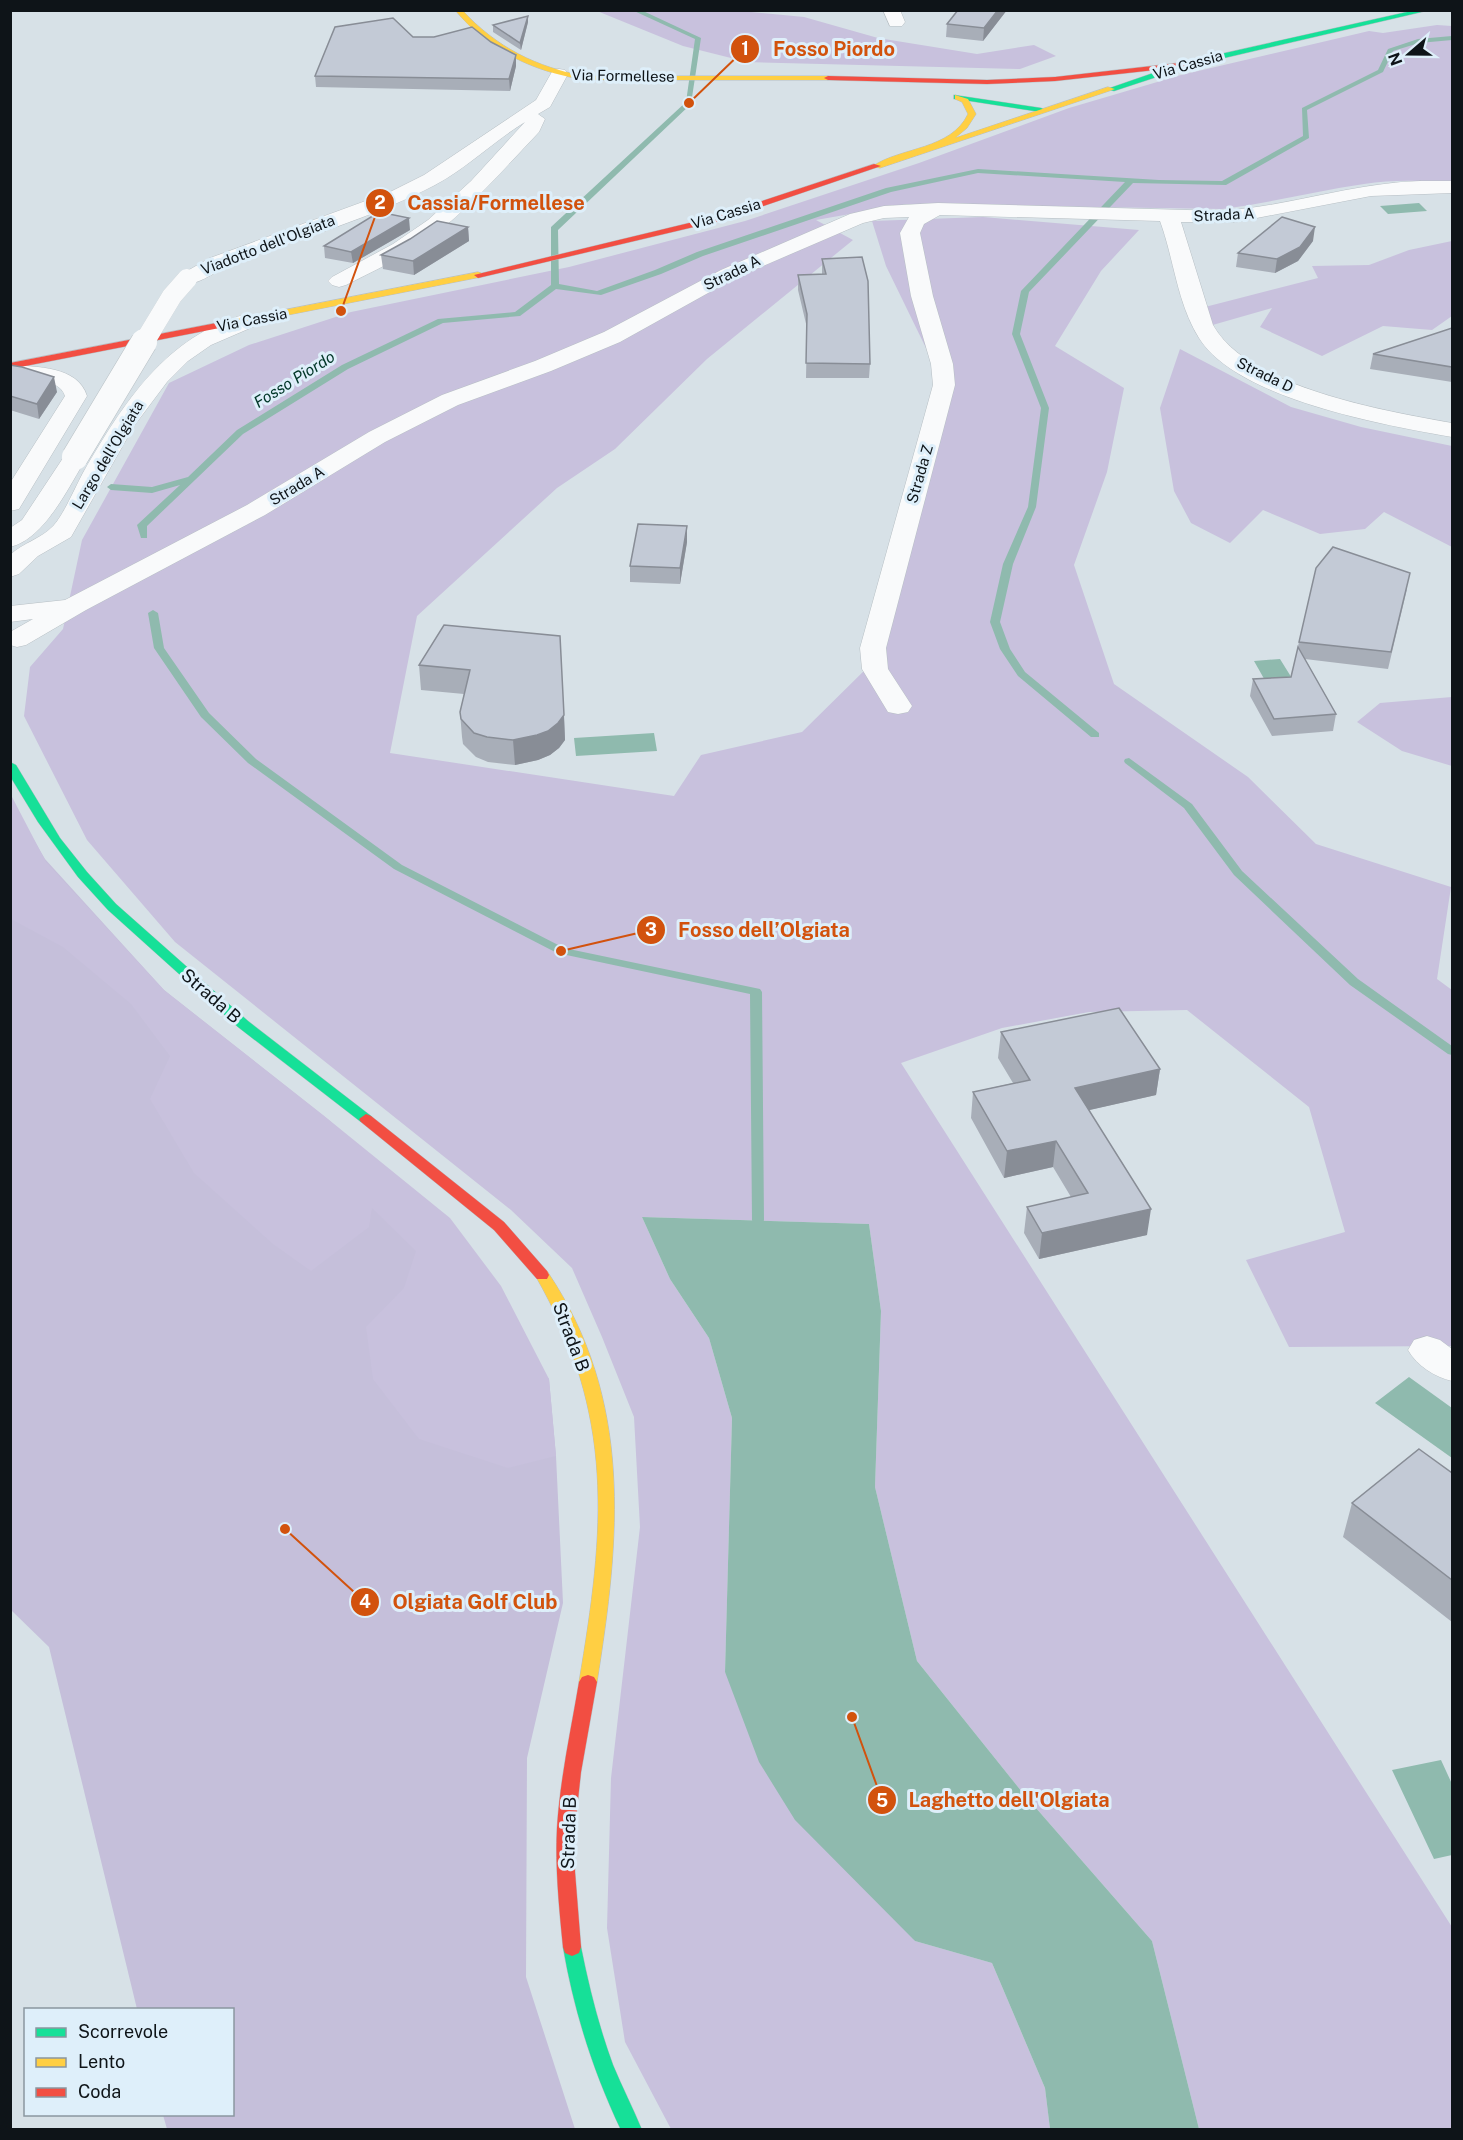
<svg xmlns="http://www.w3.org/2000/svg" width="1463" height="2140" viewBox="0 0 1463 2140" font-family="'Public Sans',sans-serif">
	<style>
		.green { fill: #c5bfda }
		.forest { fill: #c8c1dd }
		.water { fill: #8fbaae }
		.lines { fill: none; stroke-linecap: round; stroke-linejoin: round }
		.stream { fill: #8fbaae; fill-rule: evenodd }
		.street-casing { stroke: #b7bfc4; stroke-width: 1 }
		.fast-casing { stroke: #b7bfc4; stroke-width: 1 }
		.slow-casing { stroke: #b7bfc4; stroke-width: 1 }
		.jam-casing { stroke: #b7bfc4; stroke-width: 1 }
		.street { fill: #f9fafb; fill-rule: evenodd }
		.fast { fill: #16e098; fill-rule: evenodd }
		.slow { fill: #ffcf43; fill-rule: evenodd }
		.jam { fill: #f24e42; fill-rule: evenodd }
		.street-bridge-far1-casing { stroke: #b7bfc4; stroke-width: 20; stroke-linecap: butt }
		.street-bridge-casing { stroke: #b7bfc4; stroke-width: 27; stroke-linecap: butt }
		.street-bridge-far1 { stroke: #f9fafb; stroke-width: 20 }
		.street-bridge { stroke: #f9fafb; stroke-width: 26 }
		.wall { fill: #a8aeb8 }
		.shaded-wall { fill: #888d96 }
		.building { fill: #c3cad6; stroke: #888d96; stroke-width: 1.5 }
		.labels { text-anchor: middle; stroke-width: 6; stroke-linejoin: round; paint-order: stroke }
		.far-street-label { font-size: 15px; fill: #0e1418; stroke: #deeffa }
		.far-water-label { font-size: 16px; font-style: italic; fill: #003627; stroke: #deeffa }
		.street-label { font-size: 18px; fill: #0e1418; stroke: #deeffa }
		.leader { fill: none; stroke: #d2520d; stroke-width: 2 }
		.callout-dot { fill: #d2520d; stroke: #deeffa; stroke-width: 2 }
		.mark-label { font-size: 18px; text-anchor: middle; font-weight: bold; fill: #fff }
		.callout-label { font-size: 20px; text-anchor: middle; font-weight: bold; fill: #d2520d; stroke: #deeffa; stroke-width: 6; stroke-linejoin: round; paint-order: stroke }
	</style>
	<rect width="100%" height="100%" fill="#d7e1e7"/>
	<path class="green" d="M10 799 45 859 164 990 330 1121 549 1379 556 1456 563 1603 527 1758 526 1977 575 2129H167L163 2115 232 2114V2010L137 2009 49 1647 11 1610Z"/>
	<path class="forest" d="M597 11H741L804 17 878 38 977 54 1034 45 1056 56 1020 69 747 62 683 46Z
		M1437 25 1452 26V182C1423 181 1393 179 1364 184 1316 191 1270 203 1222 209L907 204 816 220 853 240 707 359 615 449 557 488 417 616 390 753 674 796 701 755 802 732 873 662 944 385 886 266 872 221 983 217 1139 230 1101 271 1055 346 1124 388 1107 472 1074 565 1114 684 1248 777 1316 844 1451 887 1437 979 1452 990V1346L1289 1347 1246 1260 1345 1232 1309 1107 1187 1010 1089 1012 1002 1028 901 1063 1452 1927V2129H1199L1152 1941 1022 1792 917 1661 875 1487 881 1311 869 1224 642 1217 670 1279 709 1338 732 1418 725 1672 915 1941 992 1963 1045 2088 1050 2129H671L625 2042 607 1928 611 1778 640 1527 634 1417 602 1337 572 1268 511 1210 175 942 87 840 24 716 30 667 63 629 82 540 169 383 249 345 351 312 569 267 745 221 919 163 1069 108 1181 75 1369 31 1383 33Z
		M1452 241V316L1432 330 1383 326 1322 356 1260 327 1272 308 1209 326 1205 307 1318 278 1312 266 1369 265 1409 250Z
		M1180 349 1291 407 1361 427 1452 446V547L1384 512 1365 529 1320 534 1263 510 1230 543 1191 523 1174 491 1160 408Z
		M1452 697V766L1402 751 1357 722 1380 703Z
		M11 795 46 862 164 990 323 1115 450 1218 501 1286 549 1379 556 1456 508 1468 419 1439 373 1379 366 1327 404 1288 416 1251 372 1208 369 1227 311 1271 273 1244 194 1173 150 1099 170 1056 131 1004 63 947 11 919Z"/>
	<path class="water" d="M1419 203 1427 211 1388 214 1380 206Z
		M1280 659 1298 688 1271 691 1254 661Z
		M654 733 657 751 576 756 574 738Z
		M642 1217 869 1224 881 1311 875 1487 917 1661 1022 1792 1152 1941 1199 2129H1050L1045 2088 992 1963 915 1941 795 1820 759 1762 725 1672 732 1418 709 1338 670 1279Z
		M1409 1377 1452 1408V1458L1375 1403Z
		M1441 1760 1452 1784V1855L1434 1859 1392 1770Z"/>
	<g class="lines">
		<path class="stream" d="M632 10H641L701 38 691 104 558 230 559 284 597 291 655 270 697 252 886 188 978 169 1159 180 1222 181 1303 136 1302 108 1378 70 1388 49 1418 39 1452 36V40L1419 43 1393 51 1383 72 1307 110 1309 138 1226 185 1133 183 1029 292 1020 334 1049 408 1036 507 1013 564 1000 622 1010 649 1025 672 1099 733V737H1091L1018 676 1000 649 990 622 1003 564 1028 507 1041 408 1012 334 1021 291 1125 182 978 173 891 192 703 256 661 274 601 295 556 289 520 316 443 323 348 369 243 434 147 526V538H141L137 525 180 485 152 493 111 490 107 487 111 484 152 487 188 477 237 430 342 365 438 319 515 312 551 285V227L686 102 695 39Z
			M153 610 158 613 164 648 209 713 256 759 402 865 564 948 760 989 762 992 764 1220 763 1223H753L752 1220 750 994 557 953 394 869 248 763 201 717 154 648 148 613Z
			M1129 758 1192 804 1242 871 1358 979 1452 1046V1055L1448 1054 1350 985 1234 875 1184 808 1125 763 1124 761 1125 759Z"/>
		<defs>
			<path id="street" d="M883 10H900L905 22 902 26H890Z
				M559 69 565 70 568 74 550 107 538 114 545 119 539 132C501 172 465 214 419 246 396 261 371 272 346 285L339 287 332 285 328 281 332 277 393 244 428 220 471 181 525 122C494 141 467 168 435 185 372 218 301 238 234 263 217 269 198 288 180 283L176 279 180 275 210 258 390 192 424 175 536 100 553 70Z
				M1420 181H1452V193L1371 196 1236 222H1181L1213 325C1248 388 1386 411 1452 423V437C1384 425 1237 399 1199 338 1177 303 1174 259 1160 221L940 215 924 224 920 233 933 296 953 364 955 385 886 648 888 669 912 706 908 712 898 714 888 712 862 669 860 648 933 385 931 364 911 296 900 233 909 217 884 218 863 223 735 278 620 342 551 371 458 405 385 442 265 515 86 610 26 645 17 647 10 645V632L33 619 10 622V606L65 600 247 505 369 432 442 395 535 361 604 332 721 270 850 214 884 206 938 203 1223 211C1290 206 1353 183 1420 181Z
				M247 314 255 316 258 321 255 326 211 345 188 361 167 382 134 426 71 537 38 556 19 574 10 577V555C23 543 42 538 52 527 63 517 76 485 84 471 123 404 166 335 247 314Z
				M10 365C37 367 78 366 87 396L22 504 19 509 10 511V483L65 396C59 377 27 380 10 379Z
				M75 450 83 452 87 457C69 486 45 539 10 547V528L22 520 67 452Z
				M1427 1336 1440 1340 1452 1349V1381C1435 1377 1417 1366 1408 1350L1414 1340Z"/>
			<path id="fast" d="M1416 10H1430L1190 66 1114 91 1107 89 1185 62Z
				M954 95 1041 108 1045 110 1041 112 957 99H954Z
				M10 762 16 765 60 838 87 872 116 904 248 1021 371 1116 373 1119 371 1122H361L238 1027 108 910 78 877 38 822 10 776Z
				M572 1938 579 1941 581 1947C589 1987 599 2027 613 2065 622 2087 633 2108 642 2130H621C593 2071 574 2011 563 1947L565 1941Z"/>
			<path id="slow" d="M455 10H462C496 47 537 68 586 76H828L832 78 828 80H586C534 72 489 51 455 10Z
				M1108 87 1115 89 880 168 873 166C901 147 951 150 968 114L962 102 955 99V95L968 99 976 114 967 128 955 138Z
				M478 272 481 273V277L237 325 233 322 237 319Z
				M542 1270 547 1271C634 1400 620 1538 597 1682L594 1687 588 1689 582 1687 579 1682C605 1528 616 1416 535 1275L537 1271Z"/>
			<path id="jam" d="M1188 62 1192 64 1191 66 1055 81 987 84 828 80 824 78 828 76 987 80 1055 77Z
				M874 164 881 166 719 221 478 278 474 275 714 217Z
				M237 319 240 320V324L10 369V363Z
				M366 1114 371 1116 504 1222 547 1271 549 1275 547 1279H537L494 1230 361 1122 359 1119Z
				M588 1675 594 1677 597 1682 581 1772 575 1827V1872L581 1947 579 1953 572 1956 565 1953 563 1947C559 1907 555 1867 557 1828 560 1779 571 1730 579 1682L582 1677Z"/>
		</defs>
		<use href="#street" class="street-casing"/>
		<use href="#fast" class="fast-casing"/>
		<use href="#slow" class="slow-casing"/>
		<use href="#jam" class="jam-casing"/>
		<use href="#street" class="street"/>
		<use href="#fast" class="fast"/>
		<use href="#slow" class="slow"/>
		<use href="#jam" class="jam"/>
		<defs>
			<path id="street-bridge-far1" d="M143 344 172 296 187 279"/>
			<path id="street-bridge" d="M75 457 144 342"/>
		</defs>
		<use href="#street-bridge-far1" class="street-bridge-far1-casing"/>
		<use href="#street-bridge" class="street-bridge-casing"/>
		<use href="#street-bridge-far1" class="street-bridge-far1"/>
		<use href="#street-bridge" class="street-bridge"/>
	</g>
	<path class="wall" d="M958 10H1007L983 41 946 37 947 24Z
		M528 16V22L521 50 493 32V25Z
		M413 37 491 42 516 55V66L510 91 316 87 315 76Z
		M468 227 469 241 414 275 383 269 381 255Z
		M410 230 353 263 325 258 324 246Z
		M1313 241 1298 261 1275 273 1236 267 1238 253Z
		M822 259 870 364 869 378H806L807 328 798 290V275H822Z
		M1452 328V382L1370 369 1373 354Z
		M10 365 57 392 39 419 10 410Z
		M687 526V542L680 584 630 582V566Z
		M1407 589 1388 669 1305 659 1336 714 1333 731 1272 736 1250 696 1253 679 1291 677 1299 642Z
		M560 636 565 740 559 748 550 755 538 760 515 765 488 762 476 757 463 744 462 737 460 712 464 694 421 690 419 665Z
		M1001 1032 1160 1069 1156 1095 1089 1110 1147 1235 1039 1259 1024 1233 1027 1207 1071 1197 1053 1167 1004 1178 971 1118 973 1092 1013 1083 998 1058Z
		M1452 1473V1622L1343 1537 1352 1503Z"/>
	<path class="shaded-wall" d="M998 10H1007L983 41 984 28Z
		M528 16V22L521 50 520 43Z
		M516 55V66L510 91 509 79Z
		M409 218 410 230 353 263 351 252Z
		M468 227 469 241 414 275 413 261Z
		M1315 227 1313 241 1298 261 1275 273 1277 259Z
		M54 377 57 392 39 419 37 404Z
		M687 526V542L680 584V568Z
		M564 715 565 740 559 748 550 755 538 760 515 765 513 740Z
		M1160 1069 1156 1095 1072 1114 1075 1088Z
		M1056 1141 1053 1167 1004 1178 1007 1151Z
		M1151 1209 1147 1235 1039 1259 1042 1233Z"/>
	<path class="building" d="M958 10H998L984 28 947 24Z
		M528 16 520 43 493 25Z
		M393 18 413 37H434L472 27 491 42 516 55 509 79 315 76 335 27Z
		M379 212 409 218 351 252 324 246Z
		M1282 217 1315 227 1300 247 1277 259 1238 253Z
		M437 221 468 227 413 261 381 255 410 239Z
		M862 257 868 281 870 364 806 363 807 314 798 275 826 274 822 259Z
		M1452 328V367L1373 354Z
		M10 365 22 367 54 377 37 404 10 396Z
		M638 524 687 526 680 568 630 566Z
		M1333 547 1410 573 1391 652 1299 642 1316 568Z
		M444 625 560 636 564 715 558 723 548 731 537 735 513 740 487 737 474 733 461 719 460 712 470 670 419 665Z
		M1298 647 1336 714 1274 719 1253 679 1291 677Z
		M1119 1008 1160 1069 1075 1088 1151 1209 1042 1233 1027 1207 1088 1193 1056 1141 1007 1151 973 1092 1030 1080 1001 1032Z
		M1419 1449 1452 1473V1580L1352 1503Z"/>
	<g class="labels">
		<g class="far-street-label">
			<text transform="translate(1188 65) rotate(-16)" y="5">Via Cassia</text>
			<text transform="translate(623 76) rotate(1)" y="5">Via Formellese</text>
			<text transform="translate(726 214) rotate(-17)" y="5">Via Cassia</text>
			<text transform="translate(1224 215) rotate(-3)" y="5">Strada A</text>
			<text transform="translate(268 245) rotate(-21)" y="5">Viadotto dell'Olgiata</text>
			<text transform="translate(732 273) rotate(-26)" y="5">Strada A</text>
			<text transform="translate(252 320) rotate(-11)" y="5">Via Cassia</text>
			<text transform="translate(1265 375) rotate(26)" y="5">Strada D</text>
			<text transform="translate(108 455) rotate(-59)" y="5">Largo dell'Olgiata</text>
			<text transform="translate(920 474) rotate(-74)" y="5">Strada Z</text>
			<text transform="translate(297 486) rotate(-31)" y="5">Strada A</text>
		</g>
		<g class="far-water-label">
			<text transform="translate(294 379) rotate(-32)" y="6">Fosso Piordo</text>
		</g>
		<g class="street-label">
			<text transform="translate(211 996) rotate(41)" y="6">Strada B</text>
			<text transform="translate(571 1337) rotate(69)" y="6">Strada B</text>
			<text transform="translate(569 1833) rotate(-88)" y="6">Strada B</text>
		</g>
	</g>
	<path class="leader" d="M689 103L745 49M341 311L380 203M561 951L651 930M285 1529L365 1602M852 1717L882 1800"/>
	<g class="callout-dot">
		<circle cx="689" cy="103" r="6"/>
		<circle cx="341" cy="311" r="6"/>
		<circle cx="561" cy="951" r="6"/>
		<circle cx="285" cy="1529" r="6"/>
		<circle cx="852" cy="1717" r="6"/>
		<circle cx="745" cy="49" r="15"/>
		<circle cx="380" cy="203" r="15"/>
		<circle cx="651" cy="930" r="15"/>
		<circle cx="365" cy="1602" r="15"/>
		<circle cx="882" cy="1800" r="15"/>
	</g>
	<g class="mark-label">
		<text x="745" y="55">1</text>
		<text x="380" y="209">2</text>
		<text x="651" y="936">3</text>
		<text x="365" y="1608">4</text>
		<text x="882" y="1807">5</text>
	</g>
	<g class="callout-label">
		<text x="834" y="56">Fosso Piordo</text>
		<text x="496" y="210">Cassia/Formellese</text>
		<text x="764" y="937">Fosso dell’Olgiata</text>
		<text x="475" y="1609">Olgiata Golf Club</text>
		<text x="1009" y="1807">Laghetto dell'Olgiata</text>
	</g>
	<rect width="1463" height="2140" fill="none" stroke="#0e1418" stroke-width="24"/>
	<rect x="24" y="2008" width="210" height="108" fill="#deeffa" stroke="#8b97a0" stroke-width="1.5"/>
	<rect x="36" y="2028" width="30" height="9" fill="#16e098" stroke="#8b97a0" stroke-width="1.5"/>
	<text x="78" y="2038" font-size="18" fill="#0e1418">Scorrevole</text>
	<rect x="36" y="2058" width="30" height="9" fill="#ffcf43" stroke="#8b97a0" stroke-width="1.5"/>
	<text x="78" y="2068" font-size="18" fill="#0e1418">Lento</text>
	<rect x="36" y="2088" width="30" height="9" fill="#f24e42" stroke="#8b97a0" stroke-width="1.5"/>
	<text x="78" y="2098" font-size="18" fill="#0e1418">Coda</text>
	<g transform="translate(1409 54) rotate(250)" stroke="#deeffa" stroke-width="4.5" paint-order="stroke">
	<path d="M0-4.5L10 22L0 15L-10 22Z" fill="#0e1418"/>
	<text y="-9" font-size="16" font-weight="bold" text-anchor="middle" fill="#0e1418">N</text>
	</g>
</svg>
